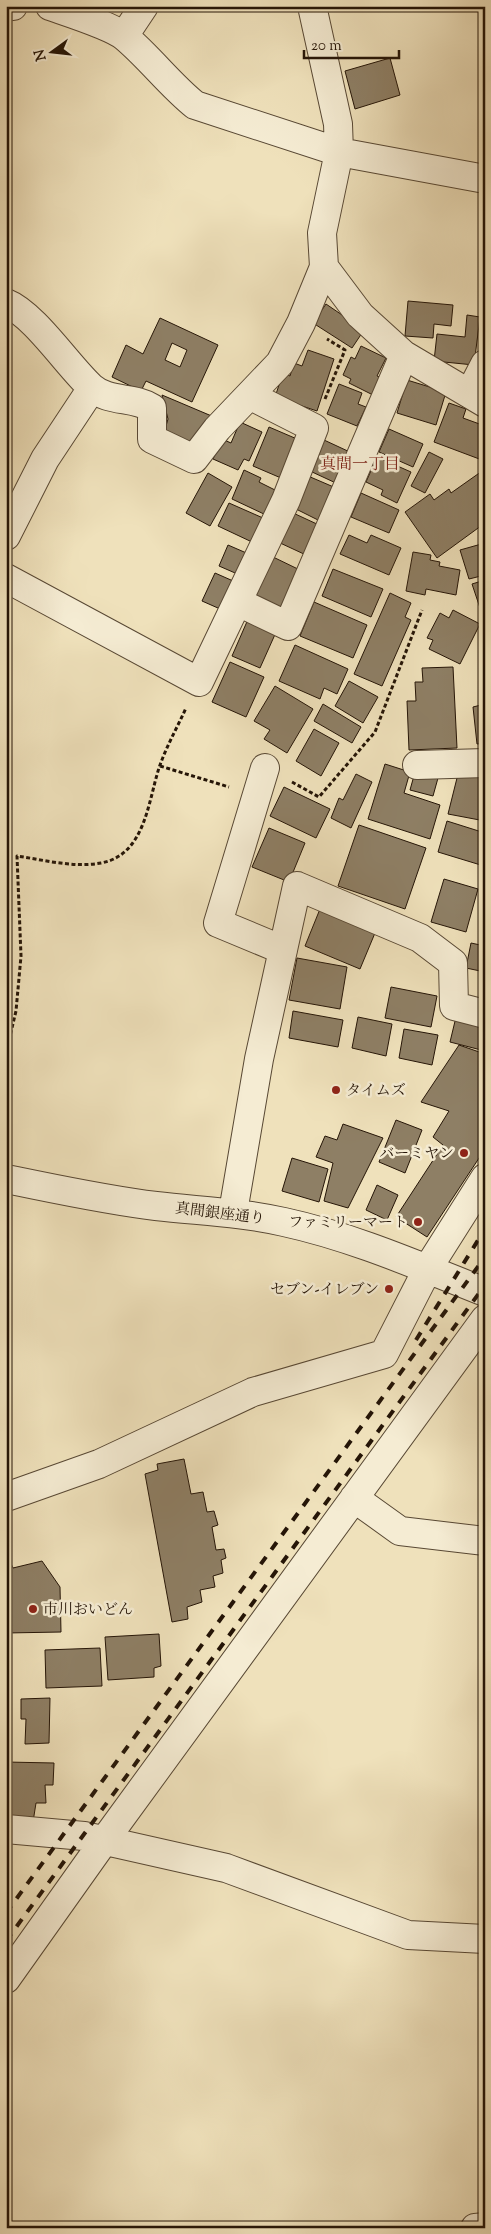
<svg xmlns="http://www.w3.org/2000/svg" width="491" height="2234" viewBox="0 0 491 2234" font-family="'Sorts Mill Goudy','Noto Serif JP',serif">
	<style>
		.building { fill: #8e7f65; stroke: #251507; fill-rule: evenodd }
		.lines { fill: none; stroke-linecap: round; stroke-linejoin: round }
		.minor-casing { stroke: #584834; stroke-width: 30 }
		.path { stroke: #251507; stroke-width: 3; stroke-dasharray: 4 2.5; stroke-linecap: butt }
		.minor { stroke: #f5ecd3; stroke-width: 28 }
		.rail { stroke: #251507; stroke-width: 4; stroke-dasharray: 9 9; stroke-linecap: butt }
		.poi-dot { fill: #8f2418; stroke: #f5ecd3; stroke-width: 2 }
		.labels { text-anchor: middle; stroke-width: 5; stroke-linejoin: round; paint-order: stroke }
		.poi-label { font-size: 15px; fill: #251507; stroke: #f5ecd3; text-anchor: end }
		.street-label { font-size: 15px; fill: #251507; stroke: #f5ecd3 }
		.neighbourhood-label { font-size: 16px; fill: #7a1f14; stroke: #f5ecd3 }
	</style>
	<rect width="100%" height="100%" fill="#efe1bb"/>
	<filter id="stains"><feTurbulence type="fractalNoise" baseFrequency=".004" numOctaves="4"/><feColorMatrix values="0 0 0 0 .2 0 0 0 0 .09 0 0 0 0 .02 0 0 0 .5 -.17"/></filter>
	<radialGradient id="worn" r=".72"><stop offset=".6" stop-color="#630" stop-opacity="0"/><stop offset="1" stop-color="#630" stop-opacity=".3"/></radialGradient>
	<path class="building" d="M390 58 400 95 355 109 345 71Z
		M408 301 453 305 451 326 434 324 433 338 405 336Z
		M326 304 364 330 352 348 313 323Z
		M467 315 480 317 474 365 434 361 437 334 465 337Z
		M160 318 218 345 192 402 146 381 141 391 112 377 126 345 143 354ZM172 343 187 350 180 367 165 360Z
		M361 346 386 358 377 376 383 378 375 396 349 383 351 379 343 375 351 357 355 359Z
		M308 350 334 359 317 411 275 397 283 373 290 376 294 363 302 366Z
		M407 380 446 392 436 425 397 413Z
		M339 384 362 393 358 404 366 407 357 426 327 414Z
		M162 395 214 417 189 444 164 433 168 419Z
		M449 403 466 409 463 418 485 426V453L482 460 434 442Z
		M240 422 262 432 249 461 244 459 238 470 213 459 222 439 231 443Z
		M269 427 297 439 281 478 253 466Z
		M389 429 423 444 413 467 379 452Z
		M324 440 352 453 338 484 310 471Z
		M429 452 443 459 425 493 411 486Z
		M377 457 411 472 397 503 381 495 383 490 366 482Z
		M485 469V523L437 558 405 512 430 494 434 500 449 489 451 493Z
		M244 470 261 478 259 482 277 491 266 515 232 499Z
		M208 473 232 487 210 526 186 513Z
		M308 476 336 488 320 521 294 508Z
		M361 493 399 510 389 533 351 517Z
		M229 503 263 518 252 542 218 526Z
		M291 512 319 525 306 555 278 542Z
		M349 535 367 543 371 535 401 548 389 575 340 554Z
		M485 543V575L469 579 460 550Z
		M228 545 251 555 242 576 219 566Z
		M413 552 431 555 430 560 440 562 439 566 460 570 456 595 426 589 425 595 406 591Z
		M271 556 302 571 282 611 252 596Z
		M333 569 383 589 371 617 322 596Z
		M215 573 240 584 227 612 202 601Z
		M485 580V616L483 617 472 584Z
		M390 593 411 603 405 617 411 620 382 686 354 674Z
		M314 602 367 625 353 658 300 636Z
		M453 610 480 624 460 664 429 649 433 640 427 638 440 613 449 618Z
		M249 617 277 630 260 668 232 656Z
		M295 645 348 669 337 694 324 688 320 699 279 681Z
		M230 662 264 677 246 717 212 702Z
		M453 667 457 748 409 750 407 701H416L415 682H423L422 668Z
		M349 681 378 697 363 723 335 706Z
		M275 686 313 709 287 753 264 739 270 730 254 721Z
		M485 694V743L477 744 473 707 481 705 480 695Z
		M323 704 361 727 352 743 314 721Z
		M314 729 339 743 321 776 296 761Z
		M385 764 410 772 404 793 440 805 430 839 368 819Z
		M415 772 438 778 433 796 410 790Z
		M485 773V821L448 814 458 774 468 777Z
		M356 774 372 782 351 828 331 818 339 798 343 800Z
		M284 787 330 809 316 838 270 816Z
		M447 821 485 833 484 866 438 852Z
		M359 825 426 848 405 909 338 886Z
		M269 828 305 843 289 882 252 867Z
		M444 879 478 889 466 932 431 922Z
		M320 909 375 933 360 969 305 946Z
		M471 943 485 946V972L466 968Z
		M297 958 347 967 340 1009 289 1000Z
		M391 987 437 996 431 1027 385 1018Z
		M293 1011 343 1020 338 1047 289 1038Z
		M358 1017 392 1024 386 1056 352 1048Z
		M456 1017 485 1025V1051L450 1042Z
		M404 1029 438 1035 432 1065 399 1058Z
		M459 1045 485 1054V1149L427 1237 396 1217 443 1145 433 1137 449 1111 421 1102Z
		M396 1120 422 1130 405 1173 379 1162Z
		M343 1124 383 1138 348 1208 324 1201 333 1163 316 1157 325 1136 337 1140Z
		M292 1158 328 1169 319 1202 282 1191Z
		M377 1185 398 1195 387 1220 366 1210Z
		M184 1459 191 1494 203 1492 207 1512 214 1511 218 1525 212 1527 216 1550 224 1549 226 1558 221 1560 223 1573 213 1576 215 1587 200 1590 202 1602 187 1607 188 1619 172 1622 145 1474 158 1470 157 1464Z
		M6 1552 13 1568 42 1561 60 1587 61 1632 6 1633Z
		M159 1634 161 1666 154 1668V1677L108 1680 105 1637Z
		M100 1648 102 1686 46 1688 45 1650Z
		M50 1698 49 1743 25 1744 26 1719H21V1699Z
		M6 1762 54 1763 53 1785H45L46 1803H36L33 1822 6 1819Z"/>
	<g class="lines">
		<defs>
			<path id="minor" d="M50 6C67 12 112 26 125 37 150 58 170 85 195 105L339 152 485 179
				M312 6 338 124 339 152 322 233 324 267 360 315 404 355 485 403
				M6 7 13 6
				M124 36 144 6
				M6 303C34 314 68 366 91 387 109 403 133 396 152 408V439L194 459 217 429 280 363 301 323 324 267
				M470 393 485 364
				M6 536 45 459 92 388
				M6 578 199 682 286 500 314 428 251 396
				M238 602 288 626 404 355
				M417 765 485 763
				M265 768 218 923 283 950
				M6 1179C56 1189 105 1200 156 1206 199 1211 241 1212 284 1222 353 1237 419 1266 485 1292
				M233 1212 259 1059 297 886 420 938 453 963 454 1006 485 1014
				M6 1497 99 1464 253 1392 384 1354 428 1268 485 1178
				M354 1498 400 1531 485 1541
				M6 1829 84 1836 226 1868 408 1935 485 1939
				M6 1979 104 1841 485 1319
				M475 2228 485 2227"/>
		</defs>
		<use href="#minor" class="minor-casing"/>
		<path class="path" d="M325 399 345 350 327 339
			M160 766 229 787
			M292 782 319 797 375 732 422 610
			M6 1053 16 1011 21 956 17 856C44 860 74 868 101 863 145 855 148 802 159 768 166 747 177 728 186 708"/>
		<use href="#minor" class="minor"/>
		<path class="rail" d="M416 1340 485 1229
			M6 1913 485 1257
			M6 1941 485 1285"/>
	</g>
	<g class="poi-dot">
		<circle cx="336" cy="1090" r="5"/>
		<circle cx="464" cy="1153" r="5"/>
		<circle cx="418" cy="1222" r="5"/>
		<circle cx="389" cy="1289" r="5"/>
		<circle cx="33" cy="1609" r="5"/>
	</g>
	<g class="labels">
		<g class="poi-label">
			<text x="346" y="1095" text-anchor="start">タイムズ</text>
			<text x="454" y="1158">バーミヤン</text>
			<text x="408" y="1227">ファミリーマート</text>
			<text x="379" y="1294">セブン-イレブン</text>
			<text x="43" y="1614" text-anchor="start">市川おいどん</text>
		</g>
		<g class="street-label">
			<text transform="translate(220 1213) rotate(7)" y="5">真間銀座通り</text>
		</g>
		<g class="neighbourhood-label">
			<text x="360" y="469">真間一丁目</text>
		</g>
	</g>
	<rect width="491" height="2234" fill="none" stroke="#efe1bb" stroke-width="25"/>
	<rect x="8" y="8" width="476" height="2219" fill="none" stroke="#251507" stroke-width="2.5"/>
	<rect x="12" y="12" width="466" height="2209" fill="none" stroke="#251507"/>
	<g transform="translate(52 52) rotate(255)" stroke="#f5ecd3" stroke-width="4" paint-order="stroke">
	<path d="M0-4L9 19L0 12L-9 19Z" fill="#251507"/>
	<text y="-8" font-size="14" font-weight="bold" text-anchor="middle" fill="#251507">N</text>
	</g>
	<path d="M304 50v8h95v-8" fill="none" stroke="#251507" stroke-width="2.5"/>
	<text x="311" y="50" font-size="15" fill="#251507" stroke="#f5ecd3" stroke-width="4" paint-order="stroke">20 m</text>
	<rect width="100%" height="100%" filter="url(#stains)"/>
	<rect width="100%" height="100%" fill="url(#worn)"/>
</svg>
